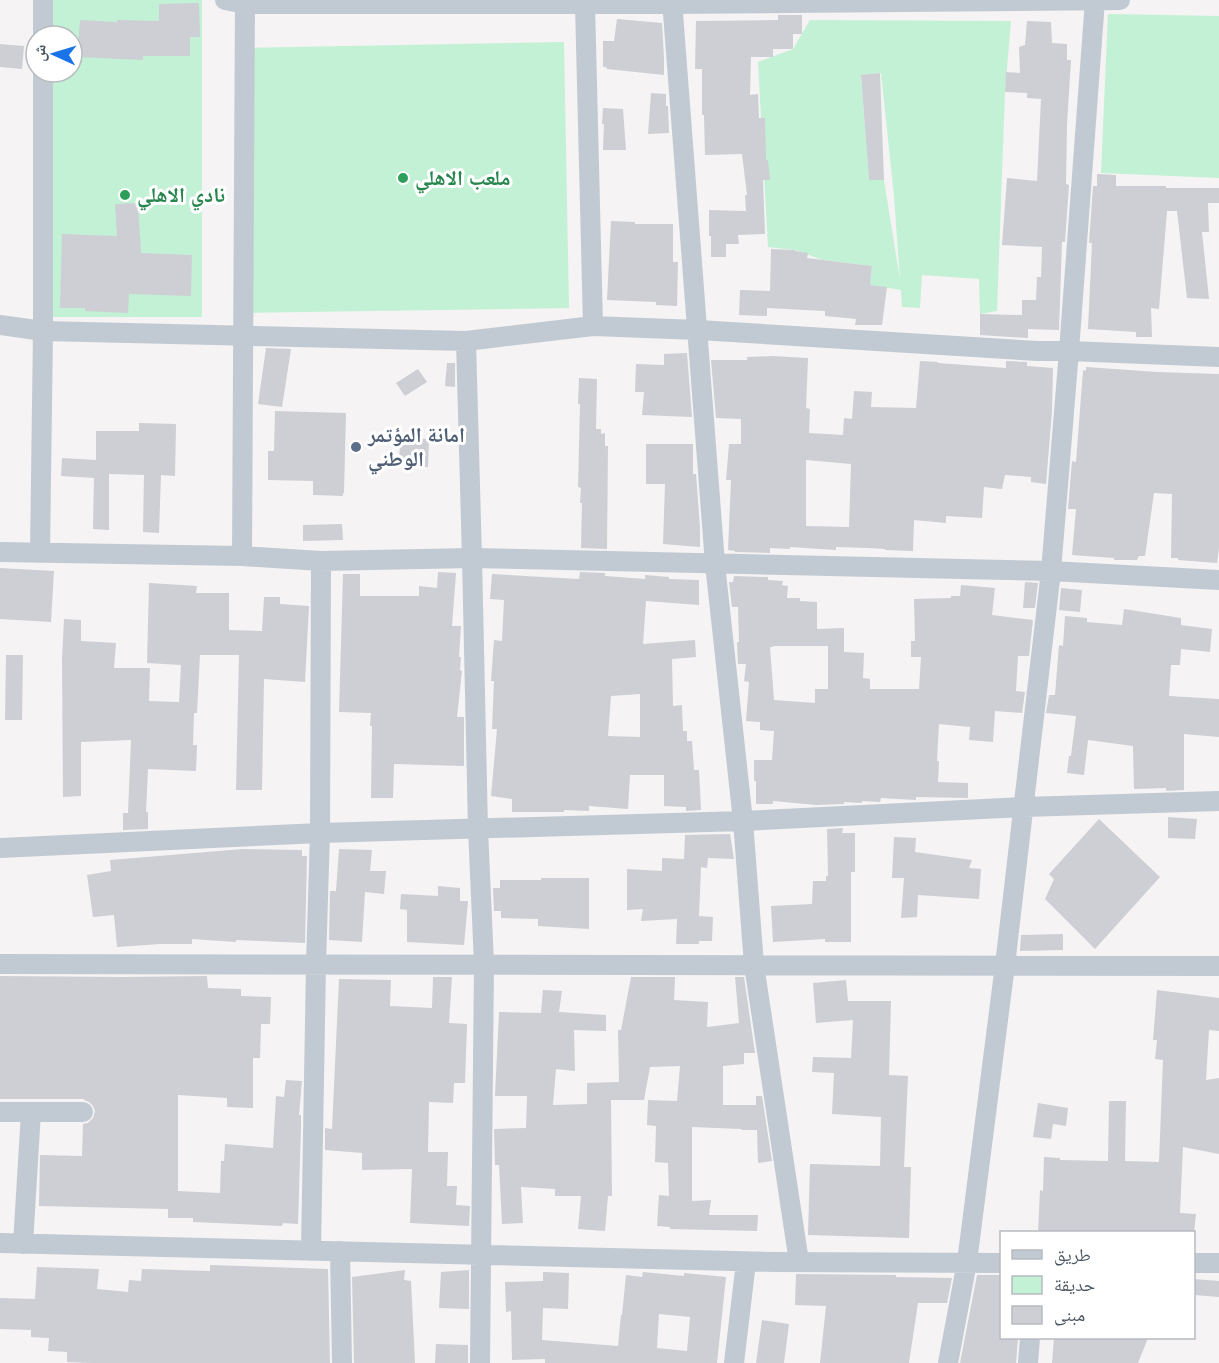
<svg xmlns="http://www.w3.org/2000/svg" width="1219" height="1363" viewBox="0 0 1219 1363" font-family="Helvetica,'Noto Naskh Arabic',sans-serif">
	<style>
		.green { fill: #c3f1d5; fill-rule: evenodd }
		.building { fill: #cdcfd5; fill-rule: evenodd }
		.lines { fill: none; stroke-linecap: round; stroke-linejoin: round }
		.street { stroke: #c1cad2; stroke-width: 20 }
		.leisure-dot { fill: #2e9e5b; stroke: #fff; stroke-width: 2 }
		.service-dot { fill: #5c6f8a; stroke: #fff; stroke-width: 2 }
		.labels { text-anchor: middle; stroke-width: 6; stroke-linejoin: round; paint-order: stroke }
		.leisure-label { font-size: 21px; font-weight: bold; fill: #27864d; stroke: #fff; text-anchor: start }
		.service-label { font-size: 21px; font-weight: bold; fill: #4e5e75; stroke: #fff; text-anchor: start }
	</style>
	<rect width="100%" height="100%" fill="#f5f3f3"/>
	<path class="green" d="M53 0H202V317H45L52 72H72V36H53Z
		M1108 14 1219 16V178L1101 173Z
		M810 20 1011 21 1005 92 997 311 980 314 979 279 922 275 920 308 902 307 901 290 870 285 872 266 823 260 795 250 768 247 758 62 793 49ZM881 73 894 196 900 280 884 180H869L861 75Z
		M564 42 569 308 242 313 238 48Z"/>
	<path class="building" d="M199 3 200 37H190V56H143V60L77 57 80 20 117 22V20L159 21V4Z
		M778 15H802V34H793V49H773V57H751L750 95 758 94 759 118H765L766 160H768L770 180H763L765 234 738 235 739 244H726V257H711V236H709V210L746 211 745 195H747L742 154 705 155 704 115H702V69H695L696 21 778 20Z
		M617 19 662 23 664 58V75L607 69 606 67H603V41H614Z
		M1027 21 1051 22 1052 43 1067 44V60H1071L1067 124 1066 184 1069 185 1065 242H1062L1059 330 1028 329V338L980 335V314L1022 315V300H1036L1037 277H1041L1042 247 1002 245 1007 178 1037 181 1041 99 1027 98V93L1005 92 1006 72 1020 73 1019 47 1025 45Z
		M0 44 24 46 22 69 0 67Z
		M880 73 884 180H869L861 75Z
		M651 93 666 94V106H668L669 133 648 134Z
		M603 108 623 109 626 150H603L604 124H602Z
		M1097 174 1116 175V186H1166V188H1219V203H1208L1209 232H1202L1209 299 1187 298 1177 211H1167L1159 309 1151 308 1152 337H1136V332L1088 329 1092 243H1089L1093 186H1097Z
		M138 203 141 253 192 255 191 296 129 294 128 313 85 311V308H60L62 234 117 236 115 204Z
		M611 221 635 222V224H673V262H678L677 306 656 305V302L607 300Z
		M771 249 795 250V251L808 253 807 258 872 266 870 285 887 287 882 325H855L856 319 825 316V311L767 308V316L739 315 740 290 770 291Z
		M266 348 291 349 282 407 258 404Z
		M687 353 692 417 642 415 644 392H635L636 364 664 365V354Z
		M772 356 808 358 806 408 810 409 809 433 843 435 844 418 852 419 854 391 872 392 871 407 916 408 920 361 938 362V363L1006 368V361L1027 362V366L1053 368 1052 411 1046 484 1031 482V477L1005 475 1002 489 984 487 982 518 946 516V523L914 520 913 551 885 550V549L869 548 836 547V550L790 547V549L770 548V553L735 552V551L728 550 731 480H726L729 444H741V419L716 418 711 360H747V357ZM806 460 851 464 849 527 806 526Z
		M447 363H455V387L445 386Z
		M1086 367 1157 372 1219 374V548L1217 563 1178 560V558H1171L1172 494 1154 493 1145 556H1139L1137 560H1114V558L1072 555 1076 509H1068L1072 461 1076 462 1083 370 1086 371Z
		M418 369 427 382 405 396 396 383Z
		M579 378 597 379 596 429H601V434L605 433V446H608L607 549 581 548 582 503H580L581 488 578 487 580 404H578Z
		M275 411 346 413 344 493H343V496L313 495V481L268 480V451H274Z
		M139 423 176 424 175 476 161 475 159 533 143 532 144 475 109 474V530L93 529 94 478 61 476 62 458 96 460V431H139Z
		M400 438 429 439 428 467 399 466Z
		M646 444H693V474H696L700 528V547L663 544 665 484H646Z
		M342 524 343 540 303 541V525Z
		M0 568 54 571 51 622 0 619Z
		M438 572 456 573 452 626H461L459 657H461L460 670 462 671 457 717H464V766L394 764 393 798H371L372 726H370L371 713 339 712 343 574H360V596H419V586L437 588Z
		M580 572 605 573V576L645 579V575L669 577V579L699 580V605L646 601 643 644 695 640 696 657 672 659 673 706 682 705 683 731H687V741H692L694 770H699L701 810 686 811V807L664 806V775H630L628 809 589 806V811L564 810V812H512V799L491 796 497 729H492L494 681H491L494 640 502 641 504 600 490 599 492 574 579 579ZM640 694V737L608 736 611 696Z
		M734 576 768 577V580L783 581 782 585 788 586 787 598H800V601L817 602V629L844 628V652L864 653 863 678 870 679V689H919L921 657H911V641H915L914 599 951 598V596H960L961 585 995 588 992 615 1033 620 1029 656H1018L1016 691 1025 692 1022 713 995 711 993 742 969 740 970 727 939 724 937 761H939L938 782 968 783V798L916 797V800L881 798 880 802 862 801V803L844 802V804L816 805 773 801V804H756V781H754V760H772L774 731 760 730V722L746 721 749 682 744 681 746 664H738L737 642H739L738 607H732L729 582H733ZM773 646H828V689H815V703L774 700 770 647H773Z
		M1025 582 1038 583 1035 608H1023Z
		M149 583 197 586 196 593H229V630L262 631 264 597H280V604L309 606 305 682 264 679 262 790H236L239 655H200L197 713H194L193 745H197L196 771 148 769 146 812H148V829L123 830V813H128L131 740 81 742V796L63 797 62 659 64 619 81 620V641L116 643 114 668H150L149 701 179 702 181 665 147 663Z
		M1061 588 1082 590 1080 612 1059 610Z
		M1124 609 1181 618V625L1212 629 1210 652 1181 649 1180 665H1171L1169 696 1219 699V737L1184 734V790L1166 791V788L1134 789 1133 746 1088 740 1084 775 1067 773 1069 756H1071L1076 716 1046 713 1049 695H1055L1059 645 1063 646 1065 616 1087 618V622L1122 625Z
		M6 655H23L22 720H5Z
		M1168 817 1197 819 1195 839 1168 838Z
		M1099 819 1160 877 1095 949 1045 899 1054 879 1049 874Z
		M843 828 842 833H855V872H851V942H825V939L773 942 771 906 812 904 813 881H826V876H828L827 829Z
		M730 834 734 859 708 858 707 868 701 867 699 916 713 917 712 941H699V944H676L677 919 641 921 643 909 627 910V869L662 871V858L684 859 685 835Z
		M894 837 916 838 915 852 972 860 969 868 981 869 979 899 918 895 917 917 901 918 904 878H892Z
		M243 849 302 850V856H307L305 943 236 940V942L192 939V944H160L117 947 114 915 93 917 87 875 111 871 110 860Z
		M339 849 372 850 370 871H386L384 894 365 892 362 942 329 940 330 891H336Z
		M541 878H589V929L538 926V919L501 918V911H494L493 888H500V880H541Z
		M438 886 460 888V901H468L464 945 407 942V910L400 909 401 894 438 896Z
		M1063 934V950L1020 951 1021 935Z
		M0 976 122 977 207 976 208 988 241 989V996L271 997 270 1024H261L260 1058H253V1108L227 1107V1098L178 1095V1191L220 1193 221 1161H224L225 1144 273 1148 276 1096 284 1097 286 1080 302 1081 299 1115H301V1127L298 1224 283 1223 282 1226 193 1222V1218H168V1209L39 1206 40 1155 82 1156 83 1124 88 1123 93 1118 95 1111 93 1106 89 1102 84 1100V1099H0Z
		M433 977H452L449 1023 467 1024 465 1083H454L453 1103 429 1102 428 1152H448L447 1186H457L456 1205 470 1206 469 1226 410 1223 412 1169 362 1170V1153L325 1150V1128L332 1129 339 979 391 980 390 1006 432 1008Z
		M631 977H675L674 1000 708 1002 707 1027 739 1023 735 977H744L755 1053H744V1064L723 1066V1105H756V1096H762L772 1161 758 1163 757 1130H742L741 1129 692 1127V1201L711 1200 709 1215H758L757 1231 670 1229V1227L657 1226 659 1195 669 1196 668 1163 655 1162 656 1126 647 1125 648 1100 677 1101 680 1066 650 1067 644 1100H611L612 1196H608L605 1231 578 1229 581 1196H555V1189L521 1187 523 1223 502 1224 499 1165H495L494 1129 526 1128 527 1096H495L499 1012 541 1013 543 990 562 991 559 1012 606 1015V1031L574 1030 575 1071 556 1069 553 1105 587 1104V1083L619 1082 618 1030H621Z
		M846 980 848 1001H891L889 1075 908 1076 904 1167H911L909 1238 808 1235 810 1164 880 1166 881 1117 832 1114 834 1073 812 1072 813 1057 851 1058 853 1020 816 1023 813 983Z
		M1157 990 1219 998V1031L1209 1030 1206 1080 1219 1078V1154L1183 1147 1180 1213 1196 1214 1194 1233H1038L1040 1190 1043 1191 1044 1157 1060 1158V1160L1108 1161 1109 1101H1126L1125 1161 1159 1162 1163 1060 1155 1059 1157 1040H1153Z
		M1038 1103 1068 1108 1066 1126 1053 1124 1051 1139 1033 1137Z
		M210 1265 328 1269 330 1363H90L67 1362V1352L48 1351 49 1338 31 1337V1330L0 1329V1298L35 1299 37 1267 99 1269 97 1289 128 1292 129 1280 141 1281 142 1269 210 1271Z
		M405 1270 404 1280 411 1281 415 1363H354L352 1277Z
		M469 1270V1309L439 1308 441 1272Z
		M543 1272 569 1273 568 1309 543 1308 542 1340 618 1346 621 1315H622L626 1275 642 1277 643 1272 684 1276V1273L726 1277 717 1363H545V1359L512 1360 511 1311 506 1312 505 1282 543 1281ZM659 1314 690 1317 687 1351 657 1348Z
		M796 1274 896 1275V1277L952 1278 947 1303H918L909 1363H820L826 1306 795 1305Z
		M977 1275H1002V1338H1018L1016 1363H960Z
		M1194 1279 1219 1281V1297L1194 1295Z
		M762 1320 789 1324 784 1363H756Z
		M1054 1338H1148L1138 1363H1052Z
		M436 1344 468 1345V1363H435Z"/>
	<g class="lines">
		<path class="street" d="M225 0 245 4H672L1120 0
			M672 0 715 564 743 821 754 965 799 1262
			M585 4 593 326
			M43 36V0
			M0 325 43 331 466 341 593 326 698 330 1037 351H1069L1219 357
			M466 341 472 558 478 829 484 964 480 1363
			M0 552 242 556 321 561 472 558 1051 571 1219 580
			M40 553 43 331V72
			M242 556 245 0
			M0 848 320 833 743 821 1024 807 1219 801
			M0 964 1219 966
			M0 1112H83
			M0 1243 776 1262 1002 1263
			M23 1244 31 1112
			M311 1251 316 964 320 833 321 561
			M340 1251 342 1363
			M1194 1263H1219
			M734 1363 746 1262
			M948 1363 967 1262 1005 965 1051 571 1069 351 1095 0
			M1028 1363 1030 1338"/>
	</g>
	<g class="leisure-dot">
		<circle cx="403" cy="178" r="6"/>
		<circle cx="125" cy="195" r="6"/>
	</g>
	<circle class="service-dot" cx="356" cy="447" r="6"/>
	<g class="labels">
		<g class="leisure-label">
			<text x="415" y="185">ملعب الاهلي</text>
			<text x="137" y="202">نادي الاهلي</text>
		</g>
		<g class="service-label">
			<text x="368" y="442">امانة المؤتمر<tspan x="368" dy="24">الوطني</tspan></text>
		</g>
	</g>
	<rect x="1000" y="1231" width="195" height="108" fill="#ffffff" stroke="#b7bbc0" stroke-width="1.5"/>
	<rect x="1012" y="1250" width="30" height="9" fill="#c1cad2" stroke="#b7bbc0" stroke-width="1.5"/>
	<text x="1054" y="1261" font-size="18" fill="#4a5661">طريق</text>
	<rect x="1012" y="1276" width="30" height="18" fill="#c3f1d5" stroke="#b7bbc0" stroke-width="1.5"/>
	<text x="1054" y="1291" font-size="18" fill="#4a5661">حديقة</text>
	<rect x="1012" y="1306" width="30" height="18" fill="#cdcfd5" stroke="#b7bbc0" stroke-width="1.5"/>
	<text x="1054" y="1321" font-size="18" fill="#4a5661">مبنى</text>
	<g transform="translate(54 54) rotate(274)"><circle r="28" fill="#ffffff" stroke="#b7bbc0" stroke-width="1.5"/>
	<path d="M0-4.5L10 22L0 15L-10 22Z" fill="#1a73e8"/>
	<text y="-9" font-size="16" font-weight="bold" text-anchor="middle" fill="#4a5661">ش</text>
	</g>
</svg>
